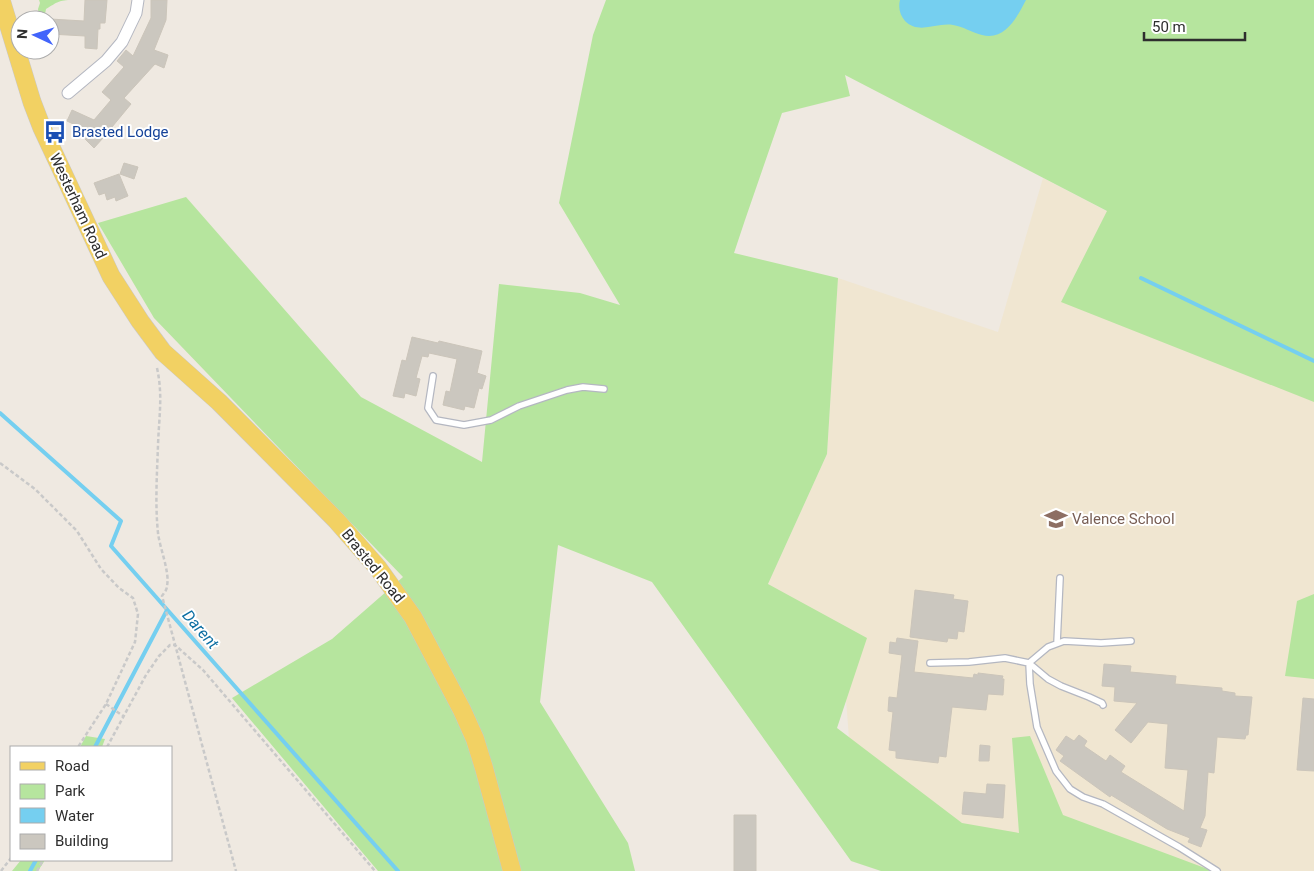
<svg xmlns="http://www.w3.org/2000/svg" width="1314" height="871" viewBox="0 0 1314 871" font-family="Roboto,sans-serif">
	<style>
		.education { fill: #f0e6d1 }
		.green { fill: #b6e59e }
		.water { fill: #75cff0 }
		.lines { fill: none; stroke-linecap: round; stroke-linejoin: round }
		.stream { stroke: #75cff0; stroke-width: 4 }
		.building { fill: #cbc7bf; stroke: #cbc5ba }
		.lane-casing { stroke: #b4b7c1; stroke-width: 8 }
		.street-casing { stroke: #b4b7c1; stroke-width: 13 }
		.primary-casing { stroke: #c9c9c9; stroke-width: 19 }
		.path { stroke: #c9c9c9; stroke-width: 2.5; stroke-dasharray: 4 2.5; stroke-linecap: butt }
		.lane { stroke: #fff; stroke-width: 5.5 }
		.street { stroke: #fff; stroke-width: 11 }
		.primary { stroke: #f2d163; stroke-width: 18 }
		.labels { text-anchor: middle; stroke-width: 4; stroke-linejoin: round; paint-order: stroke }
		.transit-label { font-size: 15px; fill: #164399; stroke: #fff; text-anchor: start }
		.street-label { font-size: 15px; fill: #2e2e2e; stroke: #fff }
		.education-label { font-size: 15px; fill: #785e54; stroke: #fff; text-anchor: start }
		.water-label { font-size: 16px; font-style: italic; fill: #0d6fa3; stroke: #fff }
	</style>
	<rect width="100%" height="100%" fill="#efe9e1"/>
	<path class="education" d="M1043 178 1245 283 1314 380V871H1071L959 829 849 738 845 686 768 584 827 454 838 278 998 332Z"/>
	<path class="green" d="M39 0H73C58 0 58 2 46 9L45 14 47 20H36L39 16 38 9 40 3Z
		M606 0H1314V402L1061 302 1107 211 845 75 850 96 782 113 745 220 734 253 838 278 827 454 768 584 867 638 837 728 962 823 1019 833 1012 738 1030 736 1063 815 1213 871H881L851 861 652 582 558 545 540 702 628 843 635 871H378L232 698 332 639 403 577 154 318 98 223 186 197 361 397 482 462 499 284 580 293 620 305 559 203 593 35Z
		M1314 594V679L1285 676 1297 601Z
		M86 736 105 739 102 747H80Z
		M21 860H45L38 871H12Z"/>
	<path class="water" d="M900 0H1026C1017 17 1005 41 982 35 973 33 962 26 953 25 937 22 919 35 905 21 900 15 898 8 900 0Z"/>
	<g class="lines">
		<path class="stream" d="M1141 278 1314 361
			M0 413 121 521 111 546 398 871
			M95 747 167 610
			M30 871 36 860"/>
	</g>
	<path class="building" d="M85 0H107L105 23H100V29H98L97 49 85 48V36L50 34V19L84 21Z
		M151 0H167L166 20 154 50 168 55 164 68 155 64 124 98 131 104 112 127V128L94 148 81 135 86 130 67 121 72 110 94 120 111 100 102 92 124 67 117 61 126 50 133 56 151 18Z
		M124 163 138 167 134 179 120 174Z
		M119 174 128 196 116 201 115 197 107 200 105 193 99 195 94 183Z
		M412 337 438 343 439 341 482 351 477 373 486 376 482 389 479 388 474 408 465 406 464 410 443 405 446 391 450 392 457 359 429 353 428 357 422 356 416 378 420 379 416 396 405 393 404 398 393 396 402 360 406 361Z
		M915 590 954 595 953 599 968 601 964 632 958 631 957 639 948 638 947 642 910 637Z
		M897 638 918 641 914 672 973 678 974 674 978 675V673L1003 676 1002 679H1004L1003 695 988 694 986 710 952 707 946 757 939 756 938 763 896 758V751L889 750 893 712 888 711 889 697 897 698 902 655 889 653 890 642 896 643Z
		M1104 664 1131 666 1130 672 1176 676 1175 684 1222 688V691L1235 693V696L1252 697 1248 735H1246L1245 739 1217 737 1214 773 1208 772 1205 816 1200 828 1207 830 1201 847 1188 842 1190 838 1167 829 1111 795 1110 797 1060 761 1064 756 1056 750 1066 736 1074 741 1079 735 1087 741 1084 746 1106 761 1110 755 1125 766 1121 772 1184 811 1188 770 1165 768 1168 724 1148 722 1131 743 1115 730 1137 703 1114 701 1115 687 1102 686Z
		M1303 698 1314 699V771L1297 770Z
		M980 745 990 746 989 761H979Z
		M987 784 1005 785 1003 818 962 814 964 792 986 794Z
		M734 815H756V871H734Z"/>
	<g class="lines">
		<defs>
			<path id="lane" d="M433 376 428 408 436 420 464 425 491 420 519 406 567 390 583 387 604 389
				M1131 641 1101 643 1064 641 1048 647 1029 663 1030 684 1037 727 1056 771 1070 789 1083 797 1103 804 1179 847 1217 871
				M1057 643 1060 578
				M930 663 969 662 1005 658 1029 663 1048 679 1061 686 1089 697 1102 703 1103 705"/>
			<path id="street" d="M68 93 106 61 122 42 136 13 138 0"/>
			<path id="primary" d="M1 0 32 102 42 128 111 276 140 321 163 352 219 402 336 520 378 568 413 617 462 710 475 739 484 768 512 871"/>
		</defs>
		<use href="#lane" class="lane-casing"/>
		<use href="#street" class="street-casing"/>
		<use href="#primary" class="primary-casing"/>
		<path class="path" d="M157 368C163 395 159 417 158 445 157 474 155 504 158 533 160 549 170 572 167 586 167 590 164 593 162 596L236 871
			M0 463 35 489 77 531 101 569 119 588 133 598 138 614 135 642 106 704 78 747
			M106 704 123 716
			M107 747 146 675 159 656 170 645H175L203 670 375 871
			M1 871 11 858
			M37 871 43 860"/>
		<use href="#lane" class="lane"/>
		<use href="#street" class="street"/>
		<use href="#primary" class="primary"/>
	</g>
	<defs>
		<symbol id="bus-bare" viewBox="-9 -9 18 18"><path d="M-5-6H5V4H4V6H2V4H-2V6H-4V4H-5ZM-3.5-4V0h7V-4ZM-3.5 1.2v1.5H-2V1.2ZM2 1.2v1.5H3.5V1.2Z" fill="#1a4fb4" stroke="#fff" stroke-width="2.5" paint-order="stroke"/></symbol>
		<symbol id="school-bare" viewBox="-9 -9 18 18"><path d="M0-5L7-2L0 1L-7-2ZM-4 1L0 2.5L4 1V4Q0 6-4 4Z" fill="#8d6e63" stroke="#fff" stroke-width="2.5" paint-order="stroke"/></symbol>
	</defs>
	<g fill-rule="evenodd">
		<use href="#bus-bare" x="39" y="116" width="32" height="32"/>
		<use href="#school-bare" x="1040" y="503" width="32" height="32"/>
	</g>
	<g class="labels">
		<g class="transit-label">
			<text x="72" y="137">Brasted Lodge</text>
		</g>
		<g class="street-label">
			<text transform="translate(78 206) rotate(65)" y="5">Westerham Road</text>
			<text transform="translate(373 566) rotate(51)" y="5">Brasted Road</text>
		</g>
		<g class="education-label">
			<text x="1072" y="524">Valence School</text>
		</g>
		<g class="water-label">
			<text transform="translate(201 629) rotate(49)" y="6">Darent</text>
		</g>
	</g>
	<rect x="10" y="746" width="162" height="115" fill="#ffffff" stroke="#ababab"/>
	<rect x="20" y="762" width="25" height="8" fill="#f2d163" stroke="#ababab"/>
	<text x="55" y="771" font-size="15" fill="#2e2e2e">Road</text>
	<rect x="20" y="784" width="25" height="15" fill="#b6e59e" stroke="#ababab"/>
	<text x="55" y="796" font-size="15" fill="#2e2e2e">Park</text>
	<rect x="20" y="808" width="25" height="15" fill="#75cff0" stroke="#ababab"/>
	<text x="55" y="821" font-size="15" fill="#2e2e2e">Water</text>
	<rect x="20" y="834" width="25" height="15" fill="#cbc7bf" stroke="#ababab"/>
	<text x="55" y="846" font-size="15" fill="#2e2e2e">Building</text>
	<g transform="translate(35 35) rotate(274)"><circle r="24" fill="#ffffff" stroke="#ababab"/>
	<path d="M0-4L9 19L0 12L-9 19Z" fill="#4264fb"/>
	<text y="-8" font-size="14" font-weight="bold" text-anchor="middle" fill="#2e2e2e">N</text>
	</g>
	<path d="M1144 32v8h101v-8" fill="none" stroke="#2e2e2e" stroke-width="2.5"/>
	<text x="1152" y="32" font-size="15" fill="#2e2e2e" stroke="#ffffff" stroke-width="4" paint-order="stroke">50 m</text>
</svg>
